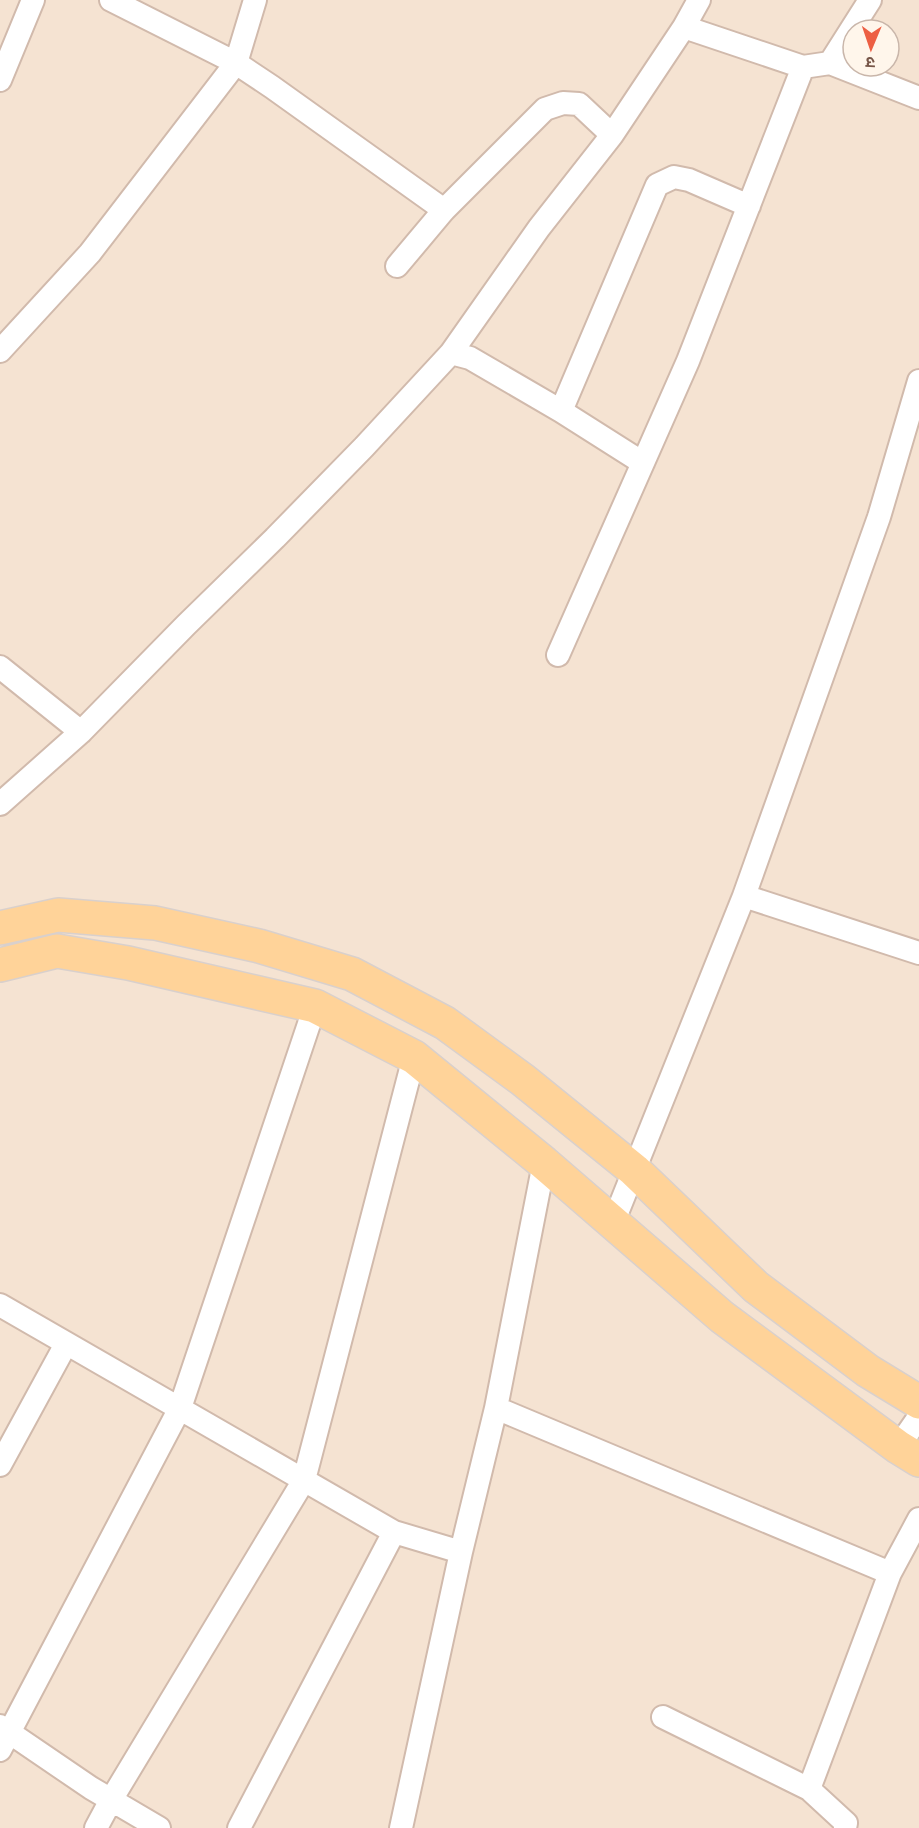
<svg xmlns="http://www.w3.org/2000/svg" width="919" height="1828" viewBox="0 0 919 1828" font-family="'Space Grotesk','Noto Sans Devanagari',sans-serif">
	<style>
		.residential { fill: #f5e3d2; fill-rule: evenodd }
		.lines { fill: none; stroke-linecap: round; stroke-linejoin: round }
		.street-casing { stroke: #d1baac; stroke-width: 26 }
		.primary-casing { stroke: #d9d0cc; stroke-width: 36 }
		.street { stroke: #fff; stroke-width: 22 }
		.primary { stroke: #ffd399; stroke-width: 33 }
	</style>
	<rect width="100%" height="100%" fill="#fdf2e4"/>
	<path class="residential" d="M0 0H919V1828H0ZM853 30H889V66H853Z"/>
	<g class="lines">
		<defs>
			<path id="street" d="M255 0 236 63 272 87 444 210
				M684 27 803 67 830 63 919 98
				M830 63 870 0
				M0 80 33 0
				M397 266 444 210 545 109 563 103 579 104 612 135
				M0 351 90 253 236 63 111 0
				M451 353 470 358 561 411 643 463
				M561 411 657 185 674 177 689 180 749 206
				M558 655 688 361 803 67
				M0 667 81 732
				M0 804 81 732 186 625 275 538 364 447 451 353 539 228 612 135 684 27 699 0
				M744 896 919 953
				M613 1223 744 896 879 517 919 381
				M0 1305 394 1532 461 1552
				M496 1408 890 1573
				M898 1447 919 1417
				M0 1465 66 1344
				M663 1717 809 1789
				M0 1726 91 1788 159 1828
				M0 1750 180 1408 315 1006
				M96 1828 111 1800 304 1480 414 1057
				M239 1828 394 1532
				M401 1828 461 1552 496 1408 544 1163
				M845 1828 846 1823 809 1789 890 1573 919 1519"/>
			<path id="primary" d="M0 928 58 915 155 923 259 946 352 974 445 1023 523 1080 634 1170 756 1287 868 1371 919 1402
				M0 965 57 951 128 963 315 1006 414 1057 544 1163 722 1317 898 1447 919 1460"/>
		</defs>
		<use href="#street" class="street-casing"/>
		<use href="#primary" class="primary-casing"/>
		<use href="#street" class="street"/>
		<use href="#primary" class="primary"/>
	</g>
	<g transform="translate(871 48) rotate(182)"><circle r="28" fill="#fff6eb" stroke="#c9b6aa" stroke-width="1.5"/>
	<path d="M0-4.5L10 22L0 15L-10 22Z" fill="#ed5f43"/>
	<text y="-9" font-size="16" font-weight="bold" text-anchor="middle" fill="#775648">उ</text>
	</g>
</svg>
